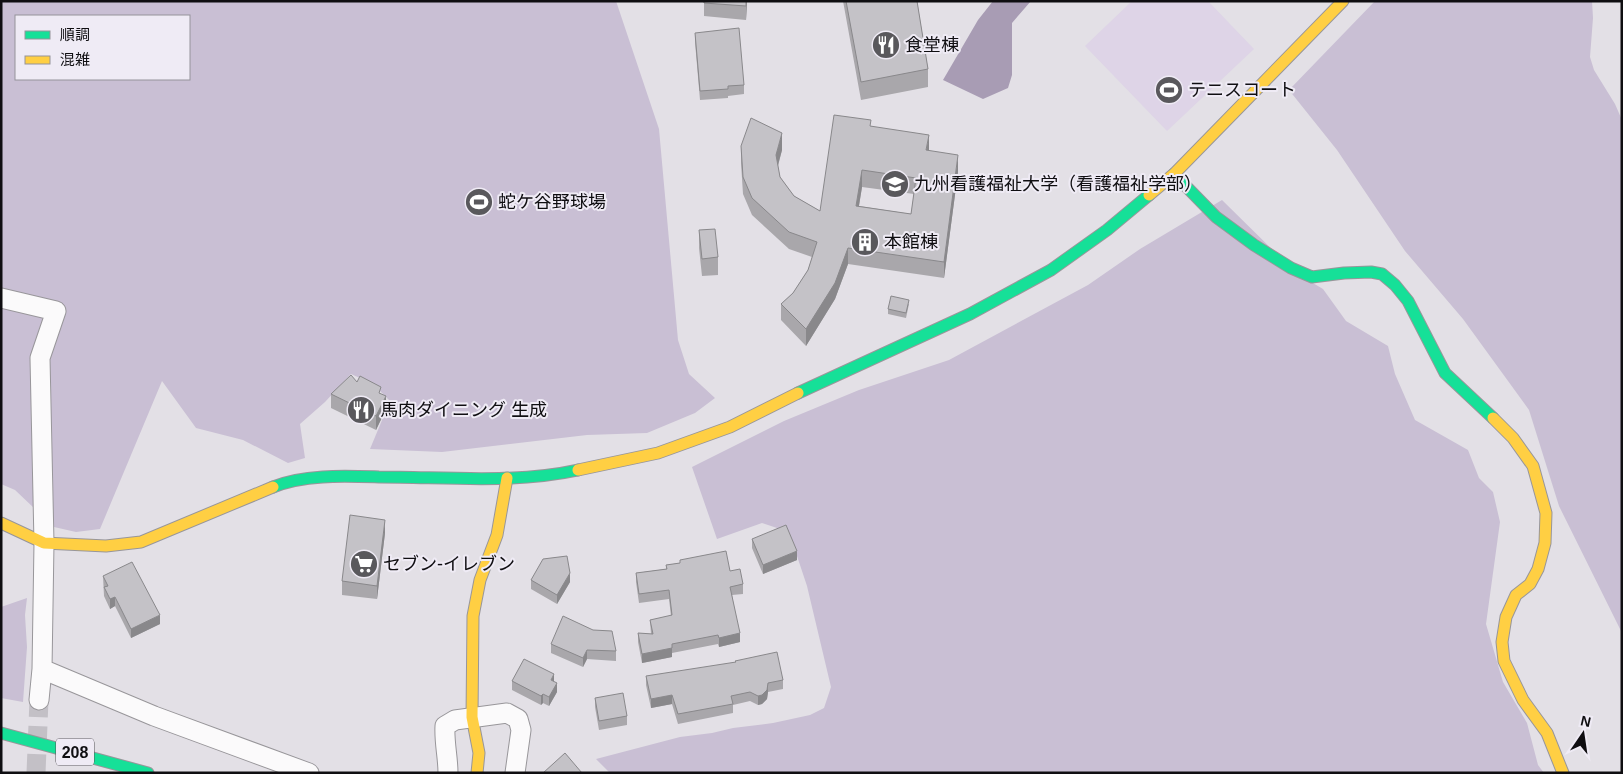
<svg xmlns="http://www.w3.org/2000/svg" width="1623" height="774" viewBox="0 0 1623 774" font-family="Arial,'Noto Sans JP',sans-serif">
	<style>
		.green { fill: #ded4e7 }
		.forest { fill: #c9bfd4; fill-rule: evenodd }
		.water { fill: #a89cb4 }
		.lines { fill: none; stroke-linecap: round; stroke-linejoin: round }
		.street-tunnel { stroke: #c3c0c6; stroke-width: 19; stroke-dasharray: 19 9; stroke-linecap: butt }
		.street-casing { stroke: #98969a; stroke-width: 21 }
		.fast-casing { stroke: #98969a; stroke-width: 13 }
		.slow-casing { stroke: #98969a; stroke-width: 13 }
		.street { stroke: #fbfafb; stroke-width: 19 }
		.fast { stroke: #16e098; stroke-width: 11 }
		.slow { stroke: #ffcf43; stroke-width: 11 }
		.wall { fill: #a9a7ab; fill-rule: evenodd }
		.shaded-wall { fill: #89888b }
		.building { fill: #c4c2c7; stroke: #89888b; fill-rule: evenodd }
		.labels { text-anchor: middle; stroke-width: 4; stroke-linejoin: round; paint-order: stroke }
		.shield { fill: #efebf5; stroke: #525055; stroke-width: 1 }
		.shield-label { font-size: 16px; font-weight: bold; fill: #0f0e11 }
		.poi-label { font-size: 18px; fill: #0f0e11; stroke: #efebf5; text-anchor: start }
	</style>
	<rect width="100%" height="100%" fill="#e3e0e6"/>
	<path class="green" d="M1132 1H1208L1254 49 1167 131 1085 46Z"/>
	<path class="forest" d="M1 1H616L659 129 678 340 689 374 715 398 695 413 647 433 587 435 442 452 370 449 390 401 373 384 351 374 325 402 300 424 305 458 288 463 243 440 196 428 162 381 100 529 76 532 54 527 15 490 1 484ZM16 16H189V79H16Z
		M1375 1H1592L1593 18 1590 57 1594 70 1615 104 1622 120V633L1559 506 1529 410 1463 319 1405 251 1337 150 1289 90Z
		M1222 200 1296 273 1323 289 1346 321 1388 346 1395 374 1415 420 1468 450 1479 478 1493 492 1500 522 1486 624 1503 682 1527 723 1538 765 1544 773H610L596 759 680 737 712 733 733 728 773 723 810 715 824 708 831 687 807 586 789 532 762 523 717 539 692 467 784 421 859 390 949 360 1088 285 1140 249Z
		M27 598 25 615 27 647 23 702 1 698V607Z"/>
	<path class="water" d="M993 1H1031L1012 23V75L1008 88 983 99 943 80 978 20Z"/>
	<g class="lines">
		<path class="street-tunnel" d="M36 773 39 700"/>
		<defs>
			<path id="street" d="M1 298 56 311 40 358 44 543 42 669 39 700
				M42 669 154 716 309 773
				M448 773C448 757 444 742 445 726L455 720 507 713 518 719 521 730 515 773"/>
			<path id="fast" d="M1174 174 1216 217 1254 245 1291 268 1312 277 1344 273 1371 272 1382 274 1395 285 1408 301 1445 373 1493 418
				M798 393 970 314 1051 270 1107 230 1149 195
				M273 487C304 474 346 476 379 477 445 477 514 484 578 470
				M1 733 148 773"/>
			<path id="slow" d="M1149 195 1174 174 1343 1
				M1493 418 1513 438 1533 466 1546 513 1545 543 1538 569 1530 584 1516 595 1506 617 1502 642 1504 661 1523 700 1547 733 1563 773
				M578 470 658 453 730 427 798 393
				M1 523 44 543 106 546 141 542 273 487
				M477 773 479 753 472 717 473 616 480 580 497 535 507 478"/>
		</defs>
		<use href="#street" class="street-casing"/>
		<use href="#fast" class="fast-casing"/>
		<use href="#slow" class="slow-casing"/>
		<use href="#street" class="street"/>
		<use href="#fast" class="fast"/>
		<use href="#slow" class="slow"/>
	</g>
	<path class="wall" d="M704 1H747L746 20 704 16Z
		M843 1H917L928 69V87L861 100Z
		M695 33 744 85V94L728 96V98L700 100 695 42Z
		M871 126 929 151 958 172 944 278 848 264 835 299 806 346 781 320V304L793 293 808 270 812 257 789 249 752 215 743 194 741 163V146L782 150 778 166 780 177 794 196 820 211ZM862 187 914 194 911 214 859 206Z
		M699 230 718 257V275L702 276 699 248Z
		M909 304 906 318 888 314V309Z
		M357 382 381 394 386 409 376 430 331 408V394Z
		M385 533 377 599 342 595V581Z
		M752 539 797 560 763 574 752 548Z
		M680 560 730 571 743 584V594L732 595 740 642 719 647 718 644 672 653V657L642 663 638 642V633L651 634 650 620 671 616 669 599 639 603 636 582V573L666 569V565L680 563Z
		M103 576 160 624 131 638 115 606 110 609 104 596Z
		M531 580 570 582 557 604 531 589Z
		M551 644 616 651V661L587 659 583 667 551 653Z
		M646 676 783 680V689L768 692 767 699 762 704 758 705 750 701 733 705V713L678 724 672 704 651 708 646 685Z
		M512 681 554 682 557 692 549 706 543 703 541 705 512 690Z
		M595 698 627 716V725L599 730 595 707Z"/>
	<path class="shaded-wall" d="M746 1H747L746 20Z
		M782 133V150L776 172V155Z
		M929 135V152L926 150Z
		M958 155V172L944 278V262Z
		M862 170V187L856 223V206Z
		M848 248V264L835 299 806 346V329Z
		M386 396V409L376 430V416Z
		M385 520V533L377 599V586Z
		M797 551V560L763 574V565Z
		M570 573V582L557 604V595Z
		M115 597V606L110 609V599Z
		M160 615V624L131 638V629Z
		M740 633V642L719 647V638Z
		M672 648V657L642 663V654Z
		M587 650V659L583 667V658Z
		M554 674V683L551 680Z
		M557 683V692L549 706V697Z
		M768 683V692L767 699 762 704 758 705V696Z
		M543 694V703L541 705V696Z
		M672 695V704L651 708V699Z"/>
	<path class="building" d="M704 1H746V6L704 3Z
		M846 1H917L928 69 861 82Z
		M739 28 744 85 728 86V89L700 91 695 33Z
		M834 115 871 120 870 126 929 135 926 150 958 155 944 262 848 248 835 283 806 329 781 304 793 293 808 270 817 242 789 232 752 198 743 177 741 146 751 118 782 133 776 155 780 177 794 196 820 211ZM862 170 916 178 911 214 856 206Z
		M715 229 718 257 702 259 699 230Z
		M891 296 909 300 906 313 888 309Z
		M351 375 357 382 360 376 381 387 379 393 386 396 376 416 331 394Z
		M350 515 385 520 377 586 342 581Z
		M786 525 797 551 763 565 752 539Z
		M726 551 730 571 740 569 743 584 730 587 740 633 719 638 718 635 672 644V648L642 654 638 633 653 634 650 620 672 615 669 590 639 594 636 573 667 569 666 565 680 563V560Z
		M567 556 570 573 557 595 531 580 543 559Z
		M132 562 160 615 131 629 115 597 110 599 104 587 108 586 103 576Z
		M563 616 593 630 612 631 616 651 587 650 583 658 551 644Z
		M777 652 783 680 768 683 767 690 762 695 758 696 750 692 731 696 733 704 678 714 672 695 651 699 646 676 736 662 735 661Z
		M524 659 554 674 551 680 557 683 549 697 543 694 541 696 512 681Z
		M623 693 627 716 599 721 595 698Z
		M565 753 582 773H543Z"/>
	<defs>
		<symbol id="restaurant-disc" viewBox="-11 -11 22 22"><circle r="9.5" fill="#59585c" stroke="#efebf5"/><path d="M-5-6h1v4h1v-4h1v4h1v-4h1v5L-1.5 .5V6h-2V.5L-5-1ZM5-6V6H3V1.5H1.5Q1.5-4 5-6Z" fill="#fff"/></symbol>
		<symbol id="stadium-disc" viewBox="-11 -11 22 22"><circle r="9.5" fill="#59585c" stroke="#efebf5"/><path d="M0-5a6.5 5 0 1 0 0 10a6.5 5 0 1 0 0-10ZM-3.5-1.8h7v3.6h-7Z" fill="#fff"/></symbol>
		<symbol id="university-disc" viewBox="-11 -11 22 22"><circle r="9.5" fill="#59585c" stroke="#efebf5"/><path d="M0-5L7-2L0 1L-7-2ZM-4 1L0 2.5L4 1V4Q0 6-4 4Z" fill="#fff"/></symbol>
		<symbol id="building-disc" viewBox="-11 -11 22 22"><circle r="9.5" fill="#59585c" stroke="#efebf5"/><path d="M-4-6H4V6H1V3H-1V6H-4ZM-2.5-4.3h1.7v1.8h-1.7ZM.8-4.3h1.7v1.8H.8ZM-2.5-1h1.7V.8h-1.7ZM.8-1h1.7V.8H.8Z" fill="#fff"/></symbol>
		<symbol id="supermarket-disc" viewBox="-11 -11 22 22"><circle r="9.5" fill="#59585c" stroke="#efebf5"/><path d="M-6-5.5h2.5l.6 2H6L4.5 2H-2.5L-4.4-4H-6ZM-1.5 3.2a1.3 1.3 0 1 0 .1 0ZM3 3.2a1.3 1.3 0 1 0 .1 0Z" fill="#fff"/></symbol>
	</defs>
	<g fill-rule="evenodd">
		<use href="#restaurant-disc" x="870" y="29" width="32" height="32"/>
		<use href="#stadium-disc" x="1153" y="74" width="32" height="32"/>
		<use href="#university-disc" x="879" y="168" width="32" height="32"/>
		<use href="#stadium-disc" x="463" y="186" width="32" height="32"/>
		<use href="#building-disc" x="849" y="226" width="32" height="32"/>
		<use href="#restaurant-disc" x="345" y="394" width="32" height="32"/>
		<use href="#supermarket-disc" x="348" y="548" width="32" height="32"/>
	</g>
	<g class="labels">
		<rect class="shield" x="56" y="738.5" width="38" height="27" rx="4"/>
		<g class="shield-label">
			<text x="75" y="758">208</text>
		</g>
		<g class="poi-label">
			<text x="905" y="51">食堂棟</text>
			<text x="1188" y="96">テニスコート</text>
			<text x="914" y="190">九州看護福祉大学（看護福祉学部）</text>
			<text x="498" y="208">蛇ケ谷野球場</text>
			<text x="884" y="248">本館棟</text>
			<text x="380" y="416">馬肉ダイニング 生成</text>
			<text x="383" y="570">セブン-イレブン</text>
		</g>
	</g>
	<rect width="1623" height="774" fill="none" stroke="#0f0e11" stroke-width="5"/>
	<rect x="15" y="15" width="175" height="65" fill="#efebf5" stroke="#95939a"/>
	<rect x="25" y="31" width="25" height="8" fill="#16e098" stroke="#95939a"/>
	<text x="60" y="40" font-size="15" fill="#0f0e11">順調</text>
	<rect x="25" y="56" width="25" height="8" fill="#ffcf43" stroke="#95939a"/>
	<text x="60" y="65" font-size="15" fill="#0f0e11">混雑</text>
	<g transform="translate(1583 734) rotate(13)" stroke="#efebf5" stroke-width="4" paint-order="stroke">
	<path d="M0-4L9 19L0 12L-9 19Z" fill="#0f0e11"/>
	<text y="-8" font-size="14" font-weight="bold" text-anchor="middle" fill="#0f0e11">N</text>
	</g>
</svg>
